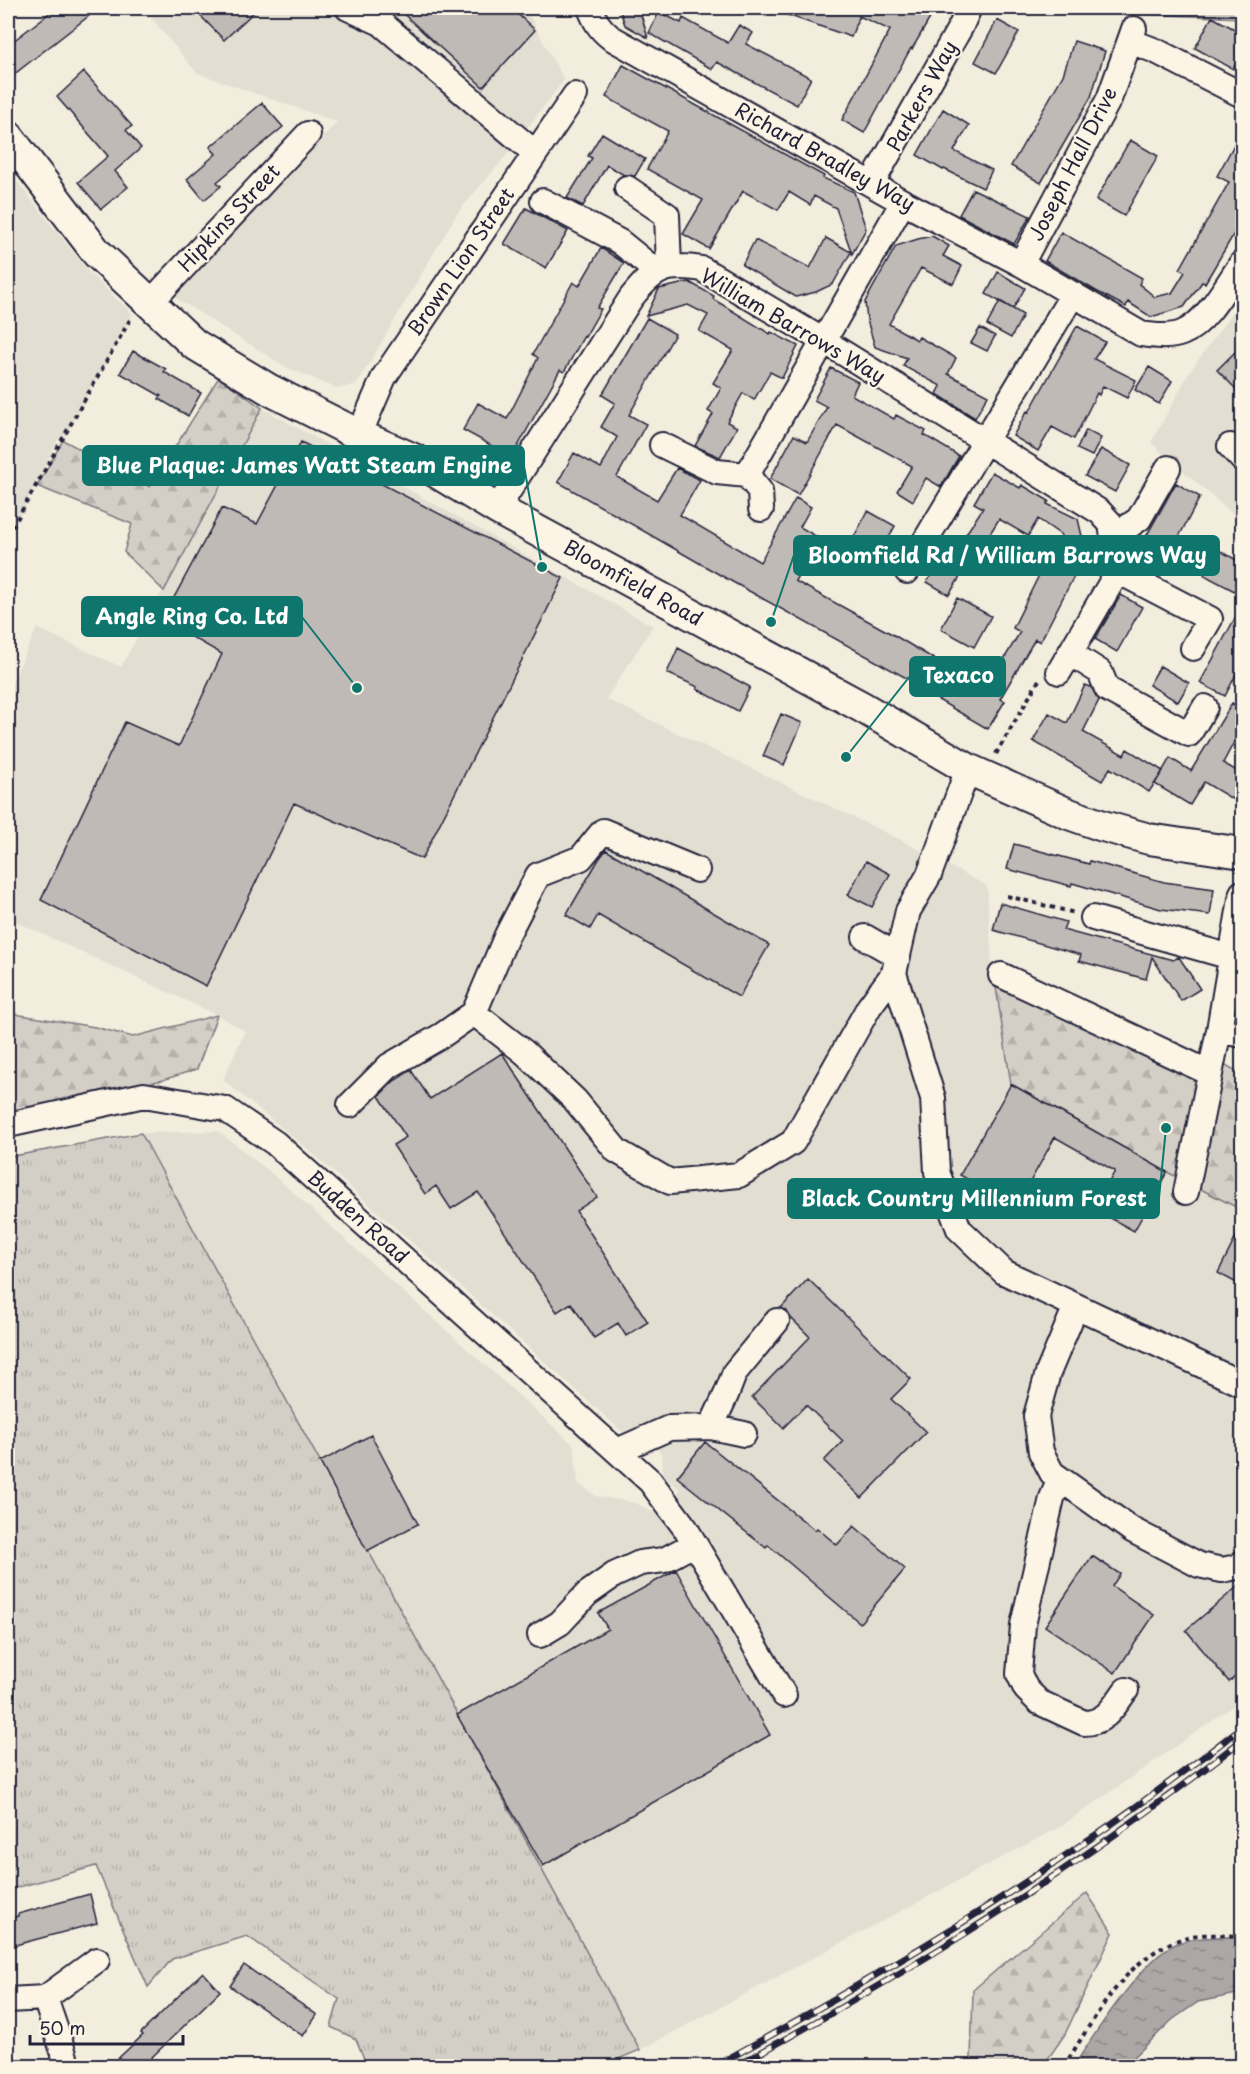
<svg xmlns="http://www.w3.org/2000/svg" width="1250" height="2074" viewBox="0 0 1250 2074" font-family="'Playpen Sans',sans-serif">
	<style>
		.built { fill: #e3ded2 }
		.grass { fill: url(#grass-tufts); stroke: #7b7880; stroke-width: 1.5 }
		.forest { fill: url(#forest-firs); stroke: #7b7880; stroke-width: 1.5 }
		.water { fill: url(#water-ripples); stroke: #75727b; stroke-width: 1.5 }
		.building { fill: #bfbab6; stroke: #22223b; stroke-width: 1.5 }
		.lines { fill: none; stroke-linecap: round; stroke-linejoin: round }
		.minor-casing { stroke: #22223b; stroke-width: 28 }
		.major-casing { stroke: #22223b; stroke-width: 34 }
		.path { stroke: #22223b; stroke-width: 4; stroke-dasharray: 4.5 4.5; stroke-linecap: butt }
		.minor { stroke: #fcf5e5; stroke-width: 24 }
		.major { stroke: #fcf5e5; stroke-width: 30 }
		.rail-casing { stroke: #22223b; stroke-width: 7 }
		.rail { stroke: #fcf5e5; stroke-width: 4.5; stroke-dasharray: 14; stroke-linecap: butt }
		.labels { text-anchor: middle; stroke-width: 4.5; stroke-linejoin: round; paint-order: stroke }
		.street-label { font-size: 20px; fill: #22223b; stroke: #fcf5e5 }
		.leader { fill: none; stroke: #0f766e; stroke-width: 2 }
		.callout-dot { fill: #0f766e; stroke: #fcf5e5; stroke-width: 2 }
		.callout { fill: #0f766e; stroke: #0f766e; stroke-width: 2 }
		.callout-label { font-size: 21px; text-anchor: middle; font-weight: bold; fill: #fff }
	</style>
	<defs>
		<pattern id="grass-tufts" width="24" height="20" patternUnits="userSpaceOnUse" patternTransform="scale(1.5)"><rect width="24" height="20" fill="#d4cfc6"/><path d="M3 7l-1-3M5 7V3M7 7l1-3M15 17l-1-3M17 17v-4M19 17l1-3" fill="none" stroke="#b6b1ab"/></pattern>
		<pattern id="forest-firs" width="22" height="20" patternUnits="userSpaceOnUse" patternTransform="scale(1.5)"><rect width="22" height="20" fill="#d4cfc6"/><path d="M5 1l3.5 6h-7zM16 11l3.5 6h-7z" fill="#b6b1ab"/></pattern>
		<pattern id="water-ripples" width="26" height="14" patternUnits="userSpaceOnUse" patternTransform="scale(1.5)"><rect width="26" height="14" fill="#aca7a6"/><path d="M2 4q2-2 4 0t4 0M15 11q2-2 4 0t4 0" fill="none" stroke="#8c8888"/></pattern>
	</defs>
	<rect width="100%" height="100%" fill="#f3edde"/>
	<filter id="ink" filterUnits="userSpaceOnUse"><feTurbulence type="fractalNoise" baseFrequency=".0167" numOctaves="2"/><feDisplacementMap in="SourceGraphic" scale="12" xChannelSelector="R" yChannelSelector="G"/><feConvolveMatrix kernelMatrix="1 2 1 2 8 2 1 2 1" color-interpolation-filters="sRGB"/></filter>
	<g filter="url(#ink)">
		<path class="built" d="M143 8H525L564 80 506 156 458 212 357 384 338 389 284 366 174 297 337 122 197 73Z
			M8 170 92 276 133 314 63 440 59 438 11 532 8 530Z
			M1242 299V522L1151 443 1189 373Z
			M262 408 653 626 606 699 899 839 987 886 992 966 1011 1084 1167 1172 1242 1210V1700L1063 1825 640 2050 141 1133 218 1131 269 1171 574 1445 578 1483 596 1496 636 1503 658 1515 680 1489 663 1476 662 1455 651 1440 629 1438 310 1151 223 1080 245 1031 217 1015 8 918V691L37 628 121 667Z"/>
		<path class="grass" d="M141 1133 640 2050 602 2066H367L356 2039 331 2027 339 1999 247 1936 172 1959 148 1987 96 1866 8 1890V1157Z"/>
		<path class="forest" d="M1027 8H1242V18L1036 10Z
			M219 377 262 408 164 591 124 552 132 524 37 486 63 440 150 487Z
			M995 981 1217 1083 1224 1064 1242 1074V1210L1167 1172 1011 1084Z
			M8 1013 95 1027 133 1037 217 1015 197 1069 163 1080 8 1113Z
			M1087 1893 1113 1933 1065 2034 1043 2066H962L971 2059 973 1990Z"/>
		<path class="water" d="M1217 1937H1242V1993L1198 2002 1172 2020 1125 2066H1074C1093 2036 1144 1957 1176 1944 1189 1938 1203 1938 1217 1937Z"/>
		<path class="building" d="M56 8H99L8 79V45Z
			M193 8H258L224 40Z
			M397 8H511L535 30 483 87Z
			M619 8H639L648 38 625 25Z
			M774 8H936L912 49 911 48 864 133 842 120 890 30 859 16 851 37 773 10Z
			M659 12 681 23 683 18 728 43 739 25 753 33 746 44 811 78 797 105 717 62 712 69 649 33Z
			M1212 17 1242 33V51L1233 69 1195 48Z
			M997 20 1019 32 996 73 975 62Z
			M1074 41 1105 51 1091 97 1041 183 1011 166 1063 75Z
			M623 65 824 176 823 178 854 192 866 229 852 254 836 208 814 196 810 205 789 192 778 210 743 191 709 249 683 234 703 200 647 169 668 131 606 97Z
			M84 72 132 126 126 130 141 148 115 171 128 187 101 209 78 182 108 156 57 97Z
			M262 103 283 127 217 182 221 186 204 200 187 179 216 154 210 147Z
			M943 109 969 125 954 151 992 170 983 188 944 169 943 170 917 155Z
			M1242 130V229L1238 227 1205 283 1202 282 1184 307 1151 317 1128 302 1126 307 1096 291 1045 261 1061 232 1142 278 1139 284 1155 297 1172 293 1185 272 1180 269 1229 182 1217 176Z
			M602 133 645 159 635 176 624 175 607 165 583 206 567 198 592 158 588 156Z
			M1130 140 1158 156 1124 216 1096 200Z
			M973 189 1030 216 1014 244 959 215Z
			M526 208 568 231 546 268 504 244Z
			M932 236 949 246 943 256 962 266 953 284 921 268 889 324 917 340 919 337 956 358 948 374 988 395 975 418 937 394 941 386 903 366 907 358 875 347 867 320 865 302 896 246 918 239Z
			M826 238 851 252 833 284 816 292 796 297 742 265 755 240 810 268Z
			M601 248 624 263 597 308 601 309 585 337 584 336 564 372 560 370 512 457 463 430 478 403 507 419 538 358 533 354 573 282 579 286Z
			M998 272 1025 288 1013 309 986 294Z
			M689 282 714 296 713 299 770 334 771 332 798 346 782 378 770 372 754 400 743 393 727 422 737 427 720 457 695 446 713 414 708 411 721 388 713 383 733 350 699 331 708 315 688 305 646 316 659 289Z
			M1000 301 1023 315 1011 338 987 325Z
			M647 318 675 334 629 415 646 424 617 477 657 500 677 468 700 480 680 515 760 562 796 498 811 507 800 527 819 538 795 581 892 634 986 690 1020 632 1013 628 1044 565 1054 571 1064 551 1061 535 1038 519 1028 536 999 519 979 551 977 549 949 595 927 582 951 542 958 546 983 508 974 503 992 472 1020 488 1022 485 1049 501 1047 504 1078 519 1086 553 1040 642 1035 639 1000 699 1005 701 988 729 928 694 930 691 729 580 558 482 574 453 601 468 617 437 601 427 615 403 602 395Z
			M1077 326 1105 342 1094 359 1136 380 1127 398 1103 386 1099 395 1097 393 1074 439 1052 427 1038 451 1013 436 1027 411 1029 412Z
			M980 328 995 336 987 351 971 343Z
			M1242 345V395L1217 370Z
			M133 351 166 369 164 372 201 393 188 416 159 399 161 396 120 373Z
			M1149 367 1172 381 1159 404 1135 390Z
			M831 368 858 382 852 395 894 419 896 415 926 431 924 435 959 456 941 487 926 478 913 501 897 491 912 466 837 425 798 495 770 479 794 435 807 442 827 407 814 400Z
			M1086 430 1101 438 1092 456 1077 449Z
			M301 442 563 578 422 859 294 803 206 986 41 900 125 722 179 746 222 654 162 620 222 508 257 524Z
			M1101 449 1130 465 1115 492 1085 476Z
			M1176 483 1200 497 1158 576 1132 562Z
			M868 511 895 526 877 559 850 544Z
			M1217 549 1242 563V595L1204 575Z
			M1121 595 1142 607 1117 652 1095 639Z
			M957 598 991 616 974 647 941 629Z
			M1242 605V663L1225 696 1200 683Z
			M678 648 750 687 738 711 697 689 698 687 667 673Z
			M1160 666 1189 683 1178 702 1149 685Z
			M1085 685 1091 687 1099 700 1083 732 1124 755 1127 749 1163 771 1149 792 1110 768 1102 781 1033 741 1049 713 1067 723Z
			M1232 703 1242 709V727L1223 763 1242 774V805L1204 782 1190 805 1155 784 1170 758 1191 771Z
			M781 714 802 723 784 765 763 756Z
			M1014 844 1089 864 1090 861 1164 882 1214 889 1210 915 1161 909 1072 883 1071 886 1007 869Z
			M606 850 769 945 739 997 598 915 590 929 566 915 599 859Z
			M866 861 890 874 872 907 848 895Z
			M1000 903 1066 922 1063 930 1173 960 1179 957 1200 989 1181 1001 1152 957 1146 979 1079 961 1081 955 993 930Z
			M502 1053 597 1197 576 1211 648 1322 626 1336 618 1323 594 1338 571 1303 557 1312 478 1192 451 1209 436 1186 425 1194 393 1145 406 1137 379 1096 394 1081 411 1070 430 1099Z
			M1011 1084 1167 1172 1134 1231 1094 1209 1115 1171 1055 1137 1016 1207 960 1175Z
			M1242 1225V1286L1218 1273Z
			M808 1279 911 1379 891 1399 926 1432 862 1498 824 1461 843 1441 806 1405 783 1428 752 1397 810 1337 791 1318 786 1310 781 1308Z
			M371 1435 418 1524 367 1551 320 1462Z
			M705 1442 815 1530 817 1528 837 1545 854 1526 905 1569 860 1623 768 1545 766 1548 677 1477Z
			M1092 1556 1120 1574 1112 1586 1154 1615 1115 1673 1045 1626Z
			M676 1570 770 1735 543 1866 457 1715 608 1629 598 1613Z
			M1242 1583V1671L1229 1682 1186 1630Z
			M90 1894 97 1923 8 1947V1919L18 1916V1914Z
			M244 1965 317 2015 303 2036 230 1986Z
			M203 1972 220 1991 151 2058 159 2067H109L143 2035 141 2033Z"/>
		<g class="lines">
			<defs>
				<path id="minor" d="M348 8 381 23 535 153
					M590 8C595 21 599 28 610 37L903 202 1021 264 1141 334C1154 336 1169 338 1182 333 1207 323 1227 284 1242 263
					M1130 41 1156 51 1242 95
					M872 183 961 26 969 8
					M627 188 667 215 669 267
					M543 201 620 242 657 272
					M1021 264 1109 99 1134 29
					M150 303 308 134
					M359 435 384 377 575 95
					M662 445 717 472 747 475 903 202
					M1230 446 1242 459
					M747 475 760 491 761 509
					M497 509 631 298C654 269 665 263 702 269L824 341 1100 512 1111 524 1118 571 1059 672
					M1113 537 1139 519 1168 468
					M907 571 1073 294
					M1118 571 1210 619 1193 648
					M1070 653 1100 672 1107 689 1189 734 1205 707
					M968 769 929 875 908 911 894 973 933 1098 937 1172 959 1229 1004 1272 1242 1384
					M1093 918 1231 957
					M865 937 898 956
					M1001 975 1210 1073
					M474 1013 524 1052 575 1100 617 1151 670 1182 739 1175 793 1142 869 1007 894 973
					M1219 1030 1242 1035
					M350 1105 389 1066 441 1036 474 1013 507 935 538 875 581 858 603 831 697 870
					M8 1125 144 1095 225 1109 275 1143 650 1481 686 1529 784 1695
					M1186 1192 1219 1030 1242 893
					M1076 1306 1048 1373 1036 1416 1041 1452 1052 1473 1132 1530 1199 1565 1222 1570 1237 1567 1242 1563
					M711 1427 726 1395 735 1372 777 1321
					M617 1451 669 1428 711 1427 744 1434
					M1060 1479 1052 1498 1023 1625 1019 1674 1026 1689 1039 1702 1084 1723C1106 1723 1114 1706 1126 1690
					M540 1635 560 1623 587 1594 614 1575 640 1563 664 1560 694 1544
					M45 1998 65 2057 64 2066
					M8 2000 45 1998 97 1960"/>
				<path id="major" d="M8 136 97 253 194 344 270 390 359 435 416 460 497 509 862 707 968 769 1069 814 1103 826 1149 839 1242 853"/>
			</defs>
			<use href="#minor" class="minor-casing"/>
			<use href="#major" class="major-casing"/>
			<path class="path" d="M8 535 131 318
				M996 754 1039 680
				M1007 896 1075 913
				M1064 2066C1096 2017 1128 1950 1192 1936 1207 1933 1227 1936 1242 1936"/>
			<use href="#minor" class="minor"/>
			<use href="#major" class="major"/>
			<defs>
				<path id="rail" d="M715 2066C898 1966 1078 1857 1242 1727
					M736 2066C912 1971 1085 1864 1242 1740"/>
			</defs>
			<use href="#rail" class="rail-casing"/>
			<use href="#rail" class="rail"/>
		</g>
	</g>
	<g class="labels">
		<g class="street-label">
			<text transform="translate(922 96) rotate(-61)" y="7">Parkers Way</text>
			<text transform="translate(825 157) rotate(29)" y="7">Richard Bradley Way</text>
			<text transform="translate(1073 164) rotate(-63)" y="7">Joseph Hall Drive</text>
			<text transform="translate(229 218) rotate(-47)" y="7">Hipkins Street</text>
			<text transform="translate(461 262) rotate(-56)" y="7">Brown Lion Street</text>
			<text transform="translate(793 326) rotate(30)" y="7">William Barrows Way</text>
			<text transform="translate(633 583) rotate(29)" y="7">Bloomfield Road</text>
			<text transform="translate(358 1217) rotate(42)" y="7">Budden Road</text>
		</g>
	</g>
	<path class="leader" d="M542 567L524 466M771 622L794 555M357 688L302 617M846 757L910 676M1166 1128L1159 1198"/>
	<g class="callout-dot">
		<circle cx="542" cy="567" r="6"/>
		<circle cx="771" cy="622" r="6"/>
		<circle cx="357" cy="688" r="6"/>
		<circle cx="846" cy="757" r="6"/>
		<circle cx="1166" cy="1128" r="6"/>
	</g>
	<g class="callout">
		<rect x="83" y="446" width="441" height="39" rx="6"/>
		<rect x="794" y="536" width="425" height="39" rx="6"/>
		<rect x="82" y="597" width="220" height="39" rx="6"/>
		<rect x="910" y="657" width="95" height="39" rx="6"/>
		<rect x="788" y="1179" width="371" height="39" rx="6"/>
	</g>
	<g class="callout-label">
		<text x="304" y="473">Blue Plaque: James Watt Steam Engine</text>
		<text x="1007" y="563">Bloomfield Rd / William Barrows Way</text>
		<text x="192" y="624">Angle Ring Co. Ltd</text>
		<text x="958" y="683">Texaco</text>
		<text x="974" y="1206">Black Country Millennium Forest</text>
	</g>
	<rect width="1250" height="2074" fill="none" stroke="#fcf5e5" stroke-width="30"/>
	<rect x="15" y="15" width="1220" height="2044" fill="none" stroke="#22223b" stroke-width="2" filter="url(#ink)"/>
	<path d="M30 2035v9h153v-9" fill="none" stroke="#22223b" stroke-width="3"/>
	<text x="39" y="2035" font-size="18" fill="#22223b" stroke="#fcf5e5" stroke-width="4.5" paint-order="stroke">50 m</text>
</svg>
